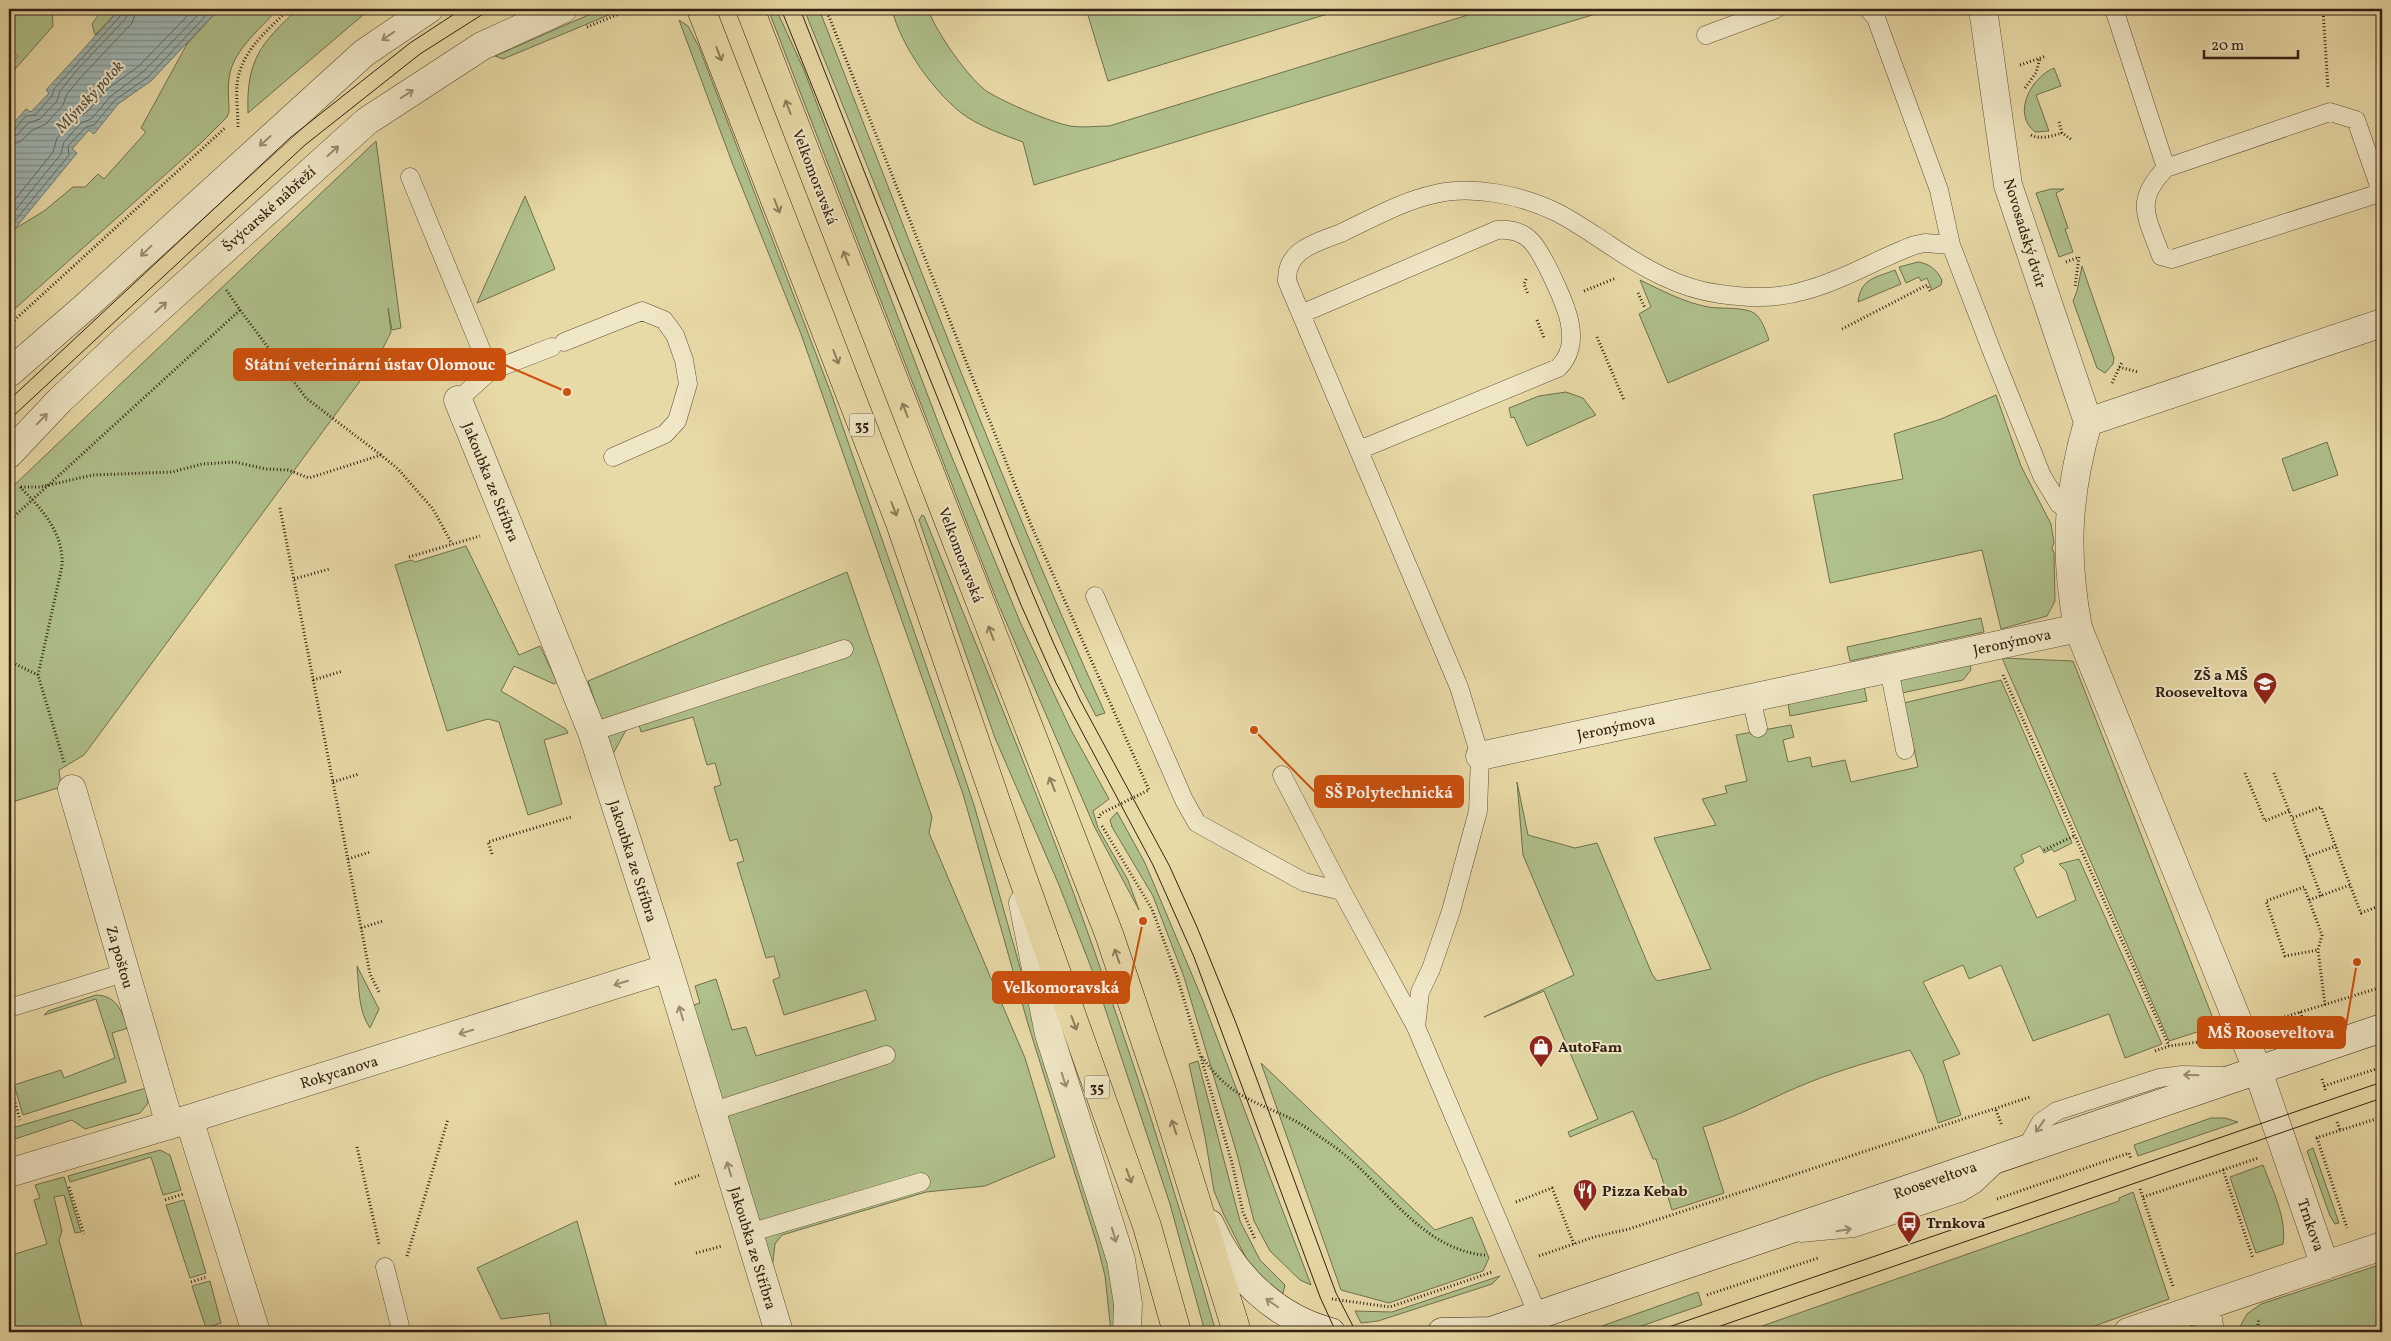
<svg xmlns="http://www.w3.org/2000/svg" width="2391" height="1341" viewBox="0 0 2391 1341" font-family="Vollkorn,serif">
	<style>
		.green { fill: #b0c18c; stroke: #70704e }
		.water { fill: url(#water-rules); stroke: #727b73 }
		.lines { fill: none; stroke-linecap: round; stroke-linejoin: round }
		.shore { stroke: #686c62; stroke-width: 1 }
		.service-casing { stroke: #5f4e36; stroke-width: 19 }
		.minor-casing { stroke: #5f4e36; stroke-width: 29 }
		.tertiary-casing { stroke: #5f4e36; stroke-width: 29 }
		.secondary-casing { stroke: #312011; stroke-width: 29 }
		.primary-casing { stroke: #312011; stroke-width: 29 }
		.path { stroke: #312011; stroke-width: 3; stroke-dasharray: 1 2.5; stroke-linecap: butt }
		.service { stroke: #f0e7c6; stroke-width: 18 }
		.minor { stroke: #f0e7c6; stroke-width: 28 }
		.tertiary { stroke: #f0e7c6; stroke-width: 28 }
		.secondary { stroke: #f0e7c6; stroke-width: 28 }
		.primary { stroke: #e8daa7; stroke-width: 28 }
		.tram { stroke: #312011; stroke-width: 1 }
		.oneway { stroke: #9a8d75 }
		.oneway2 { stroke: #8c7d5c }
		.labels { text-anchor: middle; stroke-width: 4; stroke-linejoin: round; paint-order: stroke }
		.shield { fill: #f0e7c6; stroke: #6a5c47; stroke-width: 1 }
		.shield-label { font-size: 14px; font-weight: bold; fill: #312011 }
		.street-label { font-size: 15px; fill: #312011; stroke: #f0e7c6 }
		.poi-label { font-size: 15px; font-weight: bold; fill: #312011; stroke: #f0e7c6; text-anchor: start }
		.water-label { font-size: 16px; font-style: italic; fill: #524d42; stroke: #f0e7c6 }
		.leader { fill: none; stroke: #cd500d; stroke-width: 2 }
		.callout-dot { fill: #cd500d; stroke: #f0e7c6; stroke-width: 2 }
		.callout { fill: #cd500d; stroke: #cd500d; stroke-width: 2 }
		.callout-label { font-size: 16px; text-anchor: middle; font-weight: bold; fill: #fff }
	</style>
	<defs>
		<pattern id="water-rules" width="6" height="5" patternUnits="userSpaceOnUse" patternTransform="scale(1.25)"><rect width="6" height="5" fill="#9eb7b4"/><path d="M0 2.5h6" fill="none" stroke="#819491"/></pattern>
	</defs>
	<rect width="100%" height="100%" fill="#e8daa7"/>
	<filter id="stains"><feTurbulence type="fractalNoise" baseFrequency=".004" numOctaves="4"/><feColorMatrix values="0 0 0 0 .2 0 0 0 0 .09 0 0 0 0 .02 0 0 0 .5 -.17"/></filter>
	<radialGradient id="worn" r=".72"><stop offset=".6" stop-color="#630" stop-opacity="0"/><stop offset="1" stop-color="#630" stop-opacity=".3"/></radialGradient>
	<path class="green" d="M9 9H52L53 26 9 76V66L18 56 9 46Z
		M103 9H120L95 35 92 24Z
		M219 9H278C262 27 235 49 230 73 227 86 229 100 229 112L227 117 203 141 9 314V236L13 230 44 211 73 187H85L98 174 104 179 146 132 141 128 187 44Z
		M298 9H370L248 113C246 60 261 43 298 9Z
		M602 9H623L503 59 495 56Z
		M768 9H776L804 70 944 438 1021 624 1071 730 1109 799 1093 811 1098 828 1128 880 1139 910 1095 828 997 601Z
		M804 9H819C911 244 1000 482 1105 713L1096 716 1081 687 1035 582Z
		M892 9H928C934 29 970 81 988 92 1006 103 1050 122 1070 126 1083 128 1096 126 1109 126L1487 9H1612L1034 185 1023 142C1004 135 984 128 967 117 936 96 900 45 892 9Z
		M1086 9H1344L1108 81Z
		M679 20 688 26 699 47 832 396 951 737 974 805 1023 978 1113 1282 1115 1332H1111L1105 1276 1097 1244 1028 1024 963 794 801 334 733 165Z
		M2054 68 2061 86 2036 95 2049 131 2035 132C2011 113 2032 77 2054 68Z
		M376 141 401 328 392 330 388 308 391 332 380 354 84 755 59 770 61 787 9 803V490Z
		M2051 189H2064L2056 193 2068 228 2065 229 2073 252 2059 257 2036 193Z
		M525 196 555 269 477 303Z
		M1918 262C1930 264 1936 269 1942 280L1941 285 1932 290 1927 278 1921 281 1919 277 1906 283 1899 267Z
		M2082 266 2114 358 2113 364 2105 373 2097 368 2073 301 2077 291Z
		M1895 270 1901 284 1858 302C1861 278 1875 278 1895 270Z
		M1640 280C1663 291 1683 302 1708 307 1720 309 1746 307 1754 313 1762 318 1766 332 1769 340L1668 383 1639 314 1651 307Z
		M1566 392 1583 398 1596 415 1527 446 1514 417 1511 418 1509 408 1539 396Z
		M1996 395 2021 466 2051 524 2054 543 2052 548 2054 553 2055 601 2047 616 2001 629 1982 550 1830 583 1813 495 1903 479 1894 434 1941 419Z
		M2327 442 2338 475 2293 491 2282 459Z
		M922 515 924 516C975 642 1028 769 1075 897 1127 1040 1174 1186 1216 1332H1205L1170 1204 1094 975 1059 885 995 738 919 520Z
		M466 546 519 655 540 646 557 682 554 684 514 666 501 691 566 729 568 733 544 740 562 804 528 815 499 722 488 719 447 731 395 565 411 560 415 562Z
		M847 572 932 817 929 833 1025 1058 1055 1157 985 1186 926 1192 782 1235 775 1244 772 1269 691 1006 700 1003 695 986 716 979 732 1030 746 1027 756 1056 876 1020 866 990 784 1015 773 980 780 977 774 956 766 958 737 863 744 861 737 839 730 841 714 787 721 785 715 763 707 765 693 717 641 732 638 721 627 728 613 754 588 681Z
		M1981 618 1984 632 1850 661 1847 647Z
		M2002 658 2073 661 2216 1026 2169 1041Z
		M1970 664 1971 670 1963 680 1902 693 1899 679Z
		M2001 680 2072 843 2054 852 2052 849 2044 853 2040 846 2021 855 2024 862 2014 868 2037 918 2076 900 2066 871 2059 864 2079 859 2162 1044 2125 1058 2109 1014 2033 1041 2001 965 1969 979 1963 965 1923 982 1960 1054 1943 1061 1961 1115 1938 1123 1923 1075 1910 1050C1876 1060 1843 1069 1810 1082 1774 1096 1741 1116 1703 1127L1724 1193 1672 1210 1656 1159H1653L1633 1111 1570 1137 1568 1132 1598 1119 1544 991 1484 1017 1574 975 1523 855 1517 782 1528 835 1575 848 1597 843 1652 974 1657 981 1711 969 1654 838 1716 825 1702 799 1727 793 1725 786 1747 781 1736 735 1791 725 1794 737 1783 740 1788 762 1810 757 1812 767 1845 760 1851 782 1918 767 1904 703Z
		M1864 686 1867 701 1790 716 1788 703Z
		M1117 812 1145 863 1203 1001 1311 1285 1300 1280 1270 1251 1254 1221 1237 1154 1184 977 1153 896 1112 827 1110 820Z
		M357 966 379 1009 370 1028C358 1011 359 987 357 966Z
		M96 995C117 996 121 1010 128 1028L112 1033 126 1082 23 1115 14 1085 61 1070 64 1078 115 1058 96 999 44 1015 48 1011Z
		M1198 1061 1240 1221 1260 1260 1285 1285 1282 1297 1269 1286 1247 1260 1224 1215 1214 1191 1205 1137 1189 1064Z
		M1261 1063 1435 1230 1472 1217 1489 1258 1483 1271 1389 1303 1341 1290Z
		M146 1088 148 1103 140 1113 85 1129 72 1120 9 1141V1129Z
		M2211 1118H2225L2238 1122 2138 1156 2134 1145Z
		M2313 1148 2339 1223 2335 1224 2330 1216 2307 1151Z
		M160 1150 170 1155 181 1190 163 1195 151 1157 70 1182 68 1176Z
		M2263 1165C2272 1189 2287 1218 2283 1244L2256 1253 2230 1177Z
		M64 1177 81 1232 75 1233 64 1195 54 1197 62 1231 59 1240 83 1330 76 1332H9V1256L47 1244 34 1200 40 1198 35 1185Z
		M2133 1192 2169 1299 2078 1332H1745L2119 1201V1198Z
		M184 1200 206 1273 190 1278 166 1205Z
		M577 1221 608 1332H552L549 1313 501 1319 477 1268Z
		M2382 1264V1332H2237L2247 1314 2261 1304Z
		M1500 1276 1492 1284 1378 1321 1361 1323 1355 1311 1392 1312Z
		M210 1281 221 1323 206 1328 192 1286Z
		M1698 1292 1702 1305 1624 1332H1585Z"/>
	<path class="water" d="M120 9H219L151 81 118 104 94 134 89 130 72 149 77 153 9 236V128L26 109 31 112 49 93 46 90Z"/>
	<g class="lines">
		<path class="shore" d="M9 131 14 130 26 116 35 115 52 96 54 89 122 14 123 9
			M9 137 17 135 28 123 40 119 57 101 60 91 77 70 126 18 129 9
			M9 145 20 142 31 131 46 124 63 105 67 94 83 75 132 23 137 9
			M9 207 53 152 57 138 75 118 87 112 106 90 139 66 194 9
			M9 218 61 154 64 142 81 123 91 119 111 96 143 72 204 9
			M9 228 69 155 68 146 86 127 94 125 115 100 148 77 212 9"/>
		<defs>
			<path id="service" d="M1868 9 1876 18 1939 190 1951 245 1993 354 2042 476 2059 504 2070 512
				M2114 9 2166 168
				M1706 35 1776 9
				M410 177 490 371
				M2380 193 2172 259 2161 256C2147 216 2133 202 2166 168L2330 112 2356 120 2382 194
				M1301 314 1497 230C1509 229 1520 231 1529 239 1542 250 1568 308 1570 325 1573 341 1570 357 1558 368L1359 450
				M564 342 642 311 664 320 675 335 684 360 688 384 677 421 665 434 613 457
				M458 400 490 371 552 347
				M1095 596 1184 800 1197 823 1304 882 1342 891
				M1889 669 1905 750
				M1751 698 1758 728
				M592 732 844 649
				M1282 775 1342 891 1416 1027 1538 1315
				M9 1008 124 973
				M1416 1027 1420 992 1431 969 1451 911 1478 811 1480 756 1459 687 1287 281C1286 249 1316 243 1341 233 1371 219 1402 201 1435 194 1473 185 1521 195 1556 212 1574 221 1591 233 1608 244 1642 267 1679 289 1720 294 1747 298 1777 299 1803 291 1842 281 1877 259 1915 245L1925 243 1951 245
				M711 1112 886 1055
				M2025 1150 2041 1122 2057 1111 2159 1078 2182 1075 2224 1076
				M749 1233 921 1182
				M1801 1233 1854 1228 1960 1193 1975 1184 1996 1164
				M385 1267 400 1326 397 1332"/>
			<path id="minor" d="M1983 9 2008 185 2088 422C2067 495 2064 553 2078 628L2258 1071 2325 1266
				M9 373 85 307 364 53 429 9
				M458 400 592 732 668 968 779 1332
				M2088 422 2382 323
				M9 454 60 400 123 341 367 121 482 46 563 9
				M1480 756 2078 628
				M72 789 170 1125
				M189 1119 256 1332
				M9 1173 189 1119 668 968
				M2206 1307 2210 1332
				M2128 1332 2382 1246"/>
			<path id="tertiary" d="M1023 903 1049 1034 1121 1260 1128 1304 1127 1332"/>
			<path id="secondary" d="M1210 1224C1232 1275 1276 1318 1331 1332
				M1442 1332 1494 1331
				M1488 1332 2382 1028"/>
			<path id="primary" d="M701 9 900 523 1011 845 1147 1226 1177 1332
				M750 9 1109 934 1162 1091 1237 1332"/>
		</defs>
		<use href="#service" class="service-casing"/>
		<use href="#minor" class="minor-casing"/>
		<use href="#tertiary" class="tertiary-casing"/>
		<use href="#secondary" class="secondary-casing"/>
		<use href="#primary" class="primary-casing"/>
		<path class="path" d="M826 9 1031 525 1149 790 1102 813 1099 816V820
			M2323 9 2328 89
			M587 27 631 9
			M2020 65 2046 56
			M2025 88 2036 73 2040 58
			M2059 122 2062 133 2072 140
			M238 127C238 113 236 99 237 84 241 51 266 32 289 9
			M2031 135C2041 140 2052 136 2062 133
			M2066 262 2079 257 2075 287
			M1526 279 1524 284 1528 294
			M1584 291 1616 278
			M1638 293 1645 308
			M240 310 306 398 381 455
			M1537 320 1544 338
			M9 325 226 127
			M1842 329 1927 285 1930 291
			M1597 337 1624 400
			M2119 367 2138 372
			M2112 383 2122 362
			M20 487C42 509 64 533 62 566L38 675 64 762
			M21 487H40L93 475 172 472 202 464 235 462 266 469 288 470 309 478 381 455 398 469 433 509 452 544
			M280 508 370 974 380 994
			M9 521 240 310 225 288
			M409 557 480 536
			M294 579 329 569
			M9 661 38 675
			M2003 675 2169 1046
			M313 680 343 671
			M2245 773 2265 821 2289 811
			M2274 773 2292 818
			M333 782 359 774
			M1102 826 1152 909 1177 976 1232 1163 1243 1212 1255 1239
			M2044 850 2074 836
			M492 854 488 842 571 817
			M2306 857 2336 846
			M348 859 370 852
			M2321 896 2292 818 2321 807 2350 885
			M2309 900 2304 887 2266 901 2285 956 2318 950
			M361 928 383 921
			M2325 1005 2318 950 2322 935 2309 900 2350 885 2361 913 2382 905
			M2300 1012 2304 1023
			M2271 1021 2382 987
			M2155 1051 2169 1046 2213 1040
			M1202 1057C1227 1092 1245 1098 1283 1115 1300 1122 1317 1135 1332 1145 1372 1173 1400 1218 1443 1242 1456 1249 1472 1255 1487 1255
			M2322 1079 2326 1092
			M10 1086 20 1120
			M2324 1086 2382 1067
			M1996 1110 2002 1126
			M2337 1122 2340 1130
			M2316 1138 2382 1117
			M2317 1138 2347 1228
			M357 1147 379 1244
			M2223 1170 2258 1158
			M675 1184 700 1175
			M69 1187 84 1234
			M2140 1189 2173 1286
			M2143 1197 2223 1170 2253 1258
			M1997 1199 2129 1153 2131 1159
			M165 1200 183 1194
			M1516 1202 1552 1188 1574 1244
			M696 1253 722 1246
			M407 1256 448 1119
			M1539 1256 1594 1237 1629 1229 2030 1097
			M191 1282 207 1277
			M1707 1295 1818 1258
			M1332 1299 1390 1307 1492 1272
			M2257 1332 2259 1318"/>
		<use href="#service" class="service"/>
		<use href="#minor" class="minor"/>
		<use href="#tertiary" class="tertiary"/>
		<use href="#secondary" class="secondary"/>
		<use href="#primary" class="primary"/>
		<path class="tram" d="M781 9 1021 605 1056 683 1153 865 1194 957 1320 1297 1336 1332
			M800 9 1010 540 1053 642 1080 700 1169 865 1197 927 1236 1023 1336 1293 1356 1332
			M9 400 291 137 410 43 462 9
			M9 420 305 145 420 54 491 9
			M1654 1332 2382 1082
			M1703 1332 2382 1098"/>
	</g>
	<defs><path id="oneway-shaft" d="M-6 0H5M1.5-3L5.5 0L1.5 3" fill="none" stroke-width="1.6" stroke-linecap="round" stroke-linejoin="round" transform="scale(1.25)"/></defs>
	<g class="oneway">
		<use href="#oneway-shaft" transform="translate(388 36) rotate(145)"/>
		<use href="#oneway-shaft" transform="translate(407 94) rotate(-33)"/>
		<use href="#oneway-shaft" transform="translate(265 141) rotate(138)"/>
		<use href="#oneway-shaft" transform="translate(333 151) rotate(-42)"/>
		<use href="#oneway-shaft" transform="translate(146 251) rotate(137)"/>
		<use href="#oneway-shaft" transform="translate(161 307) rotate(-42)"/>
		<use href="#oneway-shaft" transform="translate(42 419) rotate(-46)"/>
		<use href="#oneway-shaft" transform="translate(621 983) rotate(163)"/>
		<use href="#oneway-shaft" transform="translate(681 1013) rotate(-107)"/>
		<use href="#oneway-shaft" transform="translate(466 1032) rotate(163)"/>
		<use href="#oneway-shaft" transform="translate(2191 1075) rotate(-178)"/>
		<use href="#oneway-shaft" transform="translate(1064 1080) rotate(72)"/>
		<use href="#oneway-shaft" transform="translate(2040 1126) rotate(125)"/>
		<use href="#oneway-shaft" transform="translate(729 1169) rotate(-107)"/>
		<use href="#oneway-shaft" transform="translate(1844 1230) rotate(-10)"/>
		<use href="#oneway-shaft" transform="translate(1114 1235) rotate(73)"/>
		<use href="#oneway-shaft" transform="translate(1272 1303) rotate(-145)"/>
	</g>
	<g class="oneway2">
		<use href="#oneway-shaft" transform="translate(719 54) rotate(69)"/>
		<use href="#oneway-shaft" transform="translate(788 107) rotate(-111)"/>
		<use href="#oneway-shaft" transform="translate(777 206) rotate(69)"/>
		<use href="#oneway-shaft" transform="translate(846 258) rotate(-111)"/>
		<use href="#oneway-shaft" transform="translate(836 357) rotate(69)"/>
		<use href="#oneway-shaft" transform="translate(905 410) rotate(-111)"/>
		<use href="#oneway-shaft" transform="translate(894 509) rotate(69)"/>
		<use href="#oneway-shaft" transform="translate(991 633) rotate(-111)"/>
		<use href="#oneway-shaft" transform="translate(1052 784) rotate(-112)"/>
		<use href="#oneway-shaft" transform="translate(1117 956) rotate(-109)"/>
		<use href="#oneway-shaft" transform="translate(1074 1023) rotate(70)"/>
		<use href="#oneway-shaft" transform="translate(1174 1127) rotate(-108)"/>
		<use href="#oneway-shaft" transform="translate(1129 1176) rotate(70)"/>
	</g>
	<defs>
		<symbol id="school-pin" viewBox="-11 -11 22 30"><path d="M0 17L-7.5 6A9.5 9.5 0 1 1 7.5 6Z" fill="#8f2418" stroke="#f0e7c6"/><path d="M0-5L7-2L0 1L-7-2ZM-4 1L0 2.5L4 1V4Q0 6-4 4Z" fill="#fff"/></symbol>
		<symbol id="shop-pin" viewBox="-11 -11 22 30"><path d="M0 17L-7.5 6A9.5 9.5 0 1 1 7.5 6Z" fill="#8f2418" stroke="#f0e7c6"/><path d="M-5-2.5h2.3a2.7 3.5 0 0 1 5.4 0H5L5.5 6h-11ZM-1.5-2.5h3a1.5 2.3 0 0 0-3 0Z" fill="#fff"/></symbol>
		<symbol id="restaurant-pin" viewBox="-11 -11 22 30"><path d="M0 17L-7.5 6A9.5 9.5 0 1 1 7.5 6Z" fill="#8f2418" stroke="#f0e7c6"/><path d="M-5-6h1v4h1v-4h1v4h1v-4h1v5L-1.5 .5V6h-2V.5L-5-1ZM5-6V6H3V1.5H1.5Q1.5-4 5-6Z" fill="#fff"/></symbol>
		<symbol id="bus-pin" viewBox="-11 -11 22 30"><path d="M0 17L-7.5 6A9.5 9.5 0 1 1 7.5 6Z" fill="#8f2418" stroke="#f0e7c6"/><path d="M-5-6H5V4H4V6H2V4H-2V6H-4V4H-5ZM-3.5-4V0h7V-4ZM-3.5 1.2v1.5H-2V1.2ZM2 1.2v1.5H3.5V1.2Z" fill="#fff"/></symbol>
	</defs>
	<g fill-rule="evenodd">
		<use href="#school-pin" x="2251" y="670" width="28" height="38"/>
		<use href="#shop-pin" x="1527" y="1033" width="28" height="38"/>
		<use href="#restaurant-pin" x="1571" y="1177" width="28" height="38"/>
		<use href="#bus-pin" x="1895" y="1209" width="28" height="38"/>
	</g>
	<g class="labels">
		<g class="shield">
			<rect x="849.5" y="413.5" width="25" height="23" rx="4"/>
			<rect x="1084.5" y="1075.5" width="25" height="23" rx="4"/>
		</g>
		<g class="shield-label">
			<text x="862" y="430">35</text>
			<text x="1097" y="1092">35</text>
		</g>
		<g class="street-label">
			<text transform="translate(815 177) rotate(69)" y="5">Velkomoravská</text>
			<text transform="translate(269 209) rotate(-42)" y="5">Švýcarské nábřeží</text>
			<text transform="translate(2025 233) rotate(73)" y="5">Novosadský dvůr</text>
			<text transform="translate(491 482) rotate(68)" y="5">Jakoubka ze Stříbra</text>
			<text transform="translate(961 555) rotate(69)" y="5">Velkomoravská</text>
			<text transform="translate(2012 642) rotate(-12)" y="5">Jeronýmova</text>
			<text transform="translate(1616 727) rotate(-12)" y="5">Jeronýmova</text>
			<text transform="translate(633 861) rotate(72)" y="5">Jakoubka ze Stříbra</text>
			<text transform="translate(120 957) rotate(74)" y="5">Za poštou</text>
			<text transform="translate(339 1072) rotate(-17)" y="5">Rokycanova</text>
			<text transform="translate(1935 1180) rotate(-19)" y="5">Rooseveltova</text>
			<text transform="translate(2311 1225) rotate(71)" y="5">Trnkova</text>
			<text transform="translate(753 1248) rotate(73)" y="5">Jakoubka ze Stříbra</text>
		</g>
		<g class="poi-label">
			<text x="2248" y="680" text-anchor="end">ZŠ a MŠ<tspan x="2248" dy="17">Rooseveltova</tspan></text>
			<text x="1558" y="1052">AutoFam</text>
			<text x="1602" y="1196">Pizza Kebab</text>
			<text x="1926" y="1228">Trnkova</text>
		</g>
		<g class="water-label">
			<text transform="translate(89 96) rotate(-47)" y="6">Mlýnský potok</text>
		</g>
	</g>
	<path class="leader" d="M567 392L505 365M1254 730L1315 792M1143 921L1129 987M2357 962L2345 1032"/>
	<g class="callout-dot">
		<circle cx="567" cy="392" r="5"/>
		<circle cx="1254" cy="730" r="5"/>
		<circle cx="1143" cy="921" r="5"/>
		<circle cx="2357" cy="962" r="5"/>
	</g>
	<g class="callout">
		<rect x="234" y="349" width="271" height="31" rx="5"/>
		<rect x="1315" y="776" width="148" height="31" rx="5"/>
		<rect x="993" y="972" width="136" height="31" rx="5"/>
		<rect x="2198" y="1017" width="147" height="31" rx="5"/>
	</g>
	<g class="callout-label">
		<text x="370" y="370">Státní veterinární ústav Olomouc</text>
		<text x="1389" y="798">SŠ Polytechnická</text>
		<text x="1061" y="993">Velkomoravská</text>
		<text x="2271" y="1038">MŠ Rooseveltova</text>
	</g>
	<rect width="2391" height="1341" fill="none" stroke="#e8daa7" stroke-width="30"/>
	<rect x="10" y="10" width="2371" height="1321" fill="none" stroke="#312011" stroke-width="2.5"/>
	<rect x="15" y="15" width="2361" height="1311" fill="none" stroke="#312011"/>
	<path d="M2204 50v8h94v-8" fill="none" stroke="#312011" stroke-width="2.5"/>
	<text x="2211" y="50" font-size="15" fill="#312011" stroke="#f0e7c6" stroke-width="4" paint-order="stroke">20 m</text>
	<rect width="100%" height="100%" filter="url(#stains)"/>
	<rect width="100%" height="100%" fill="url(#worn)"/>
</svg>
